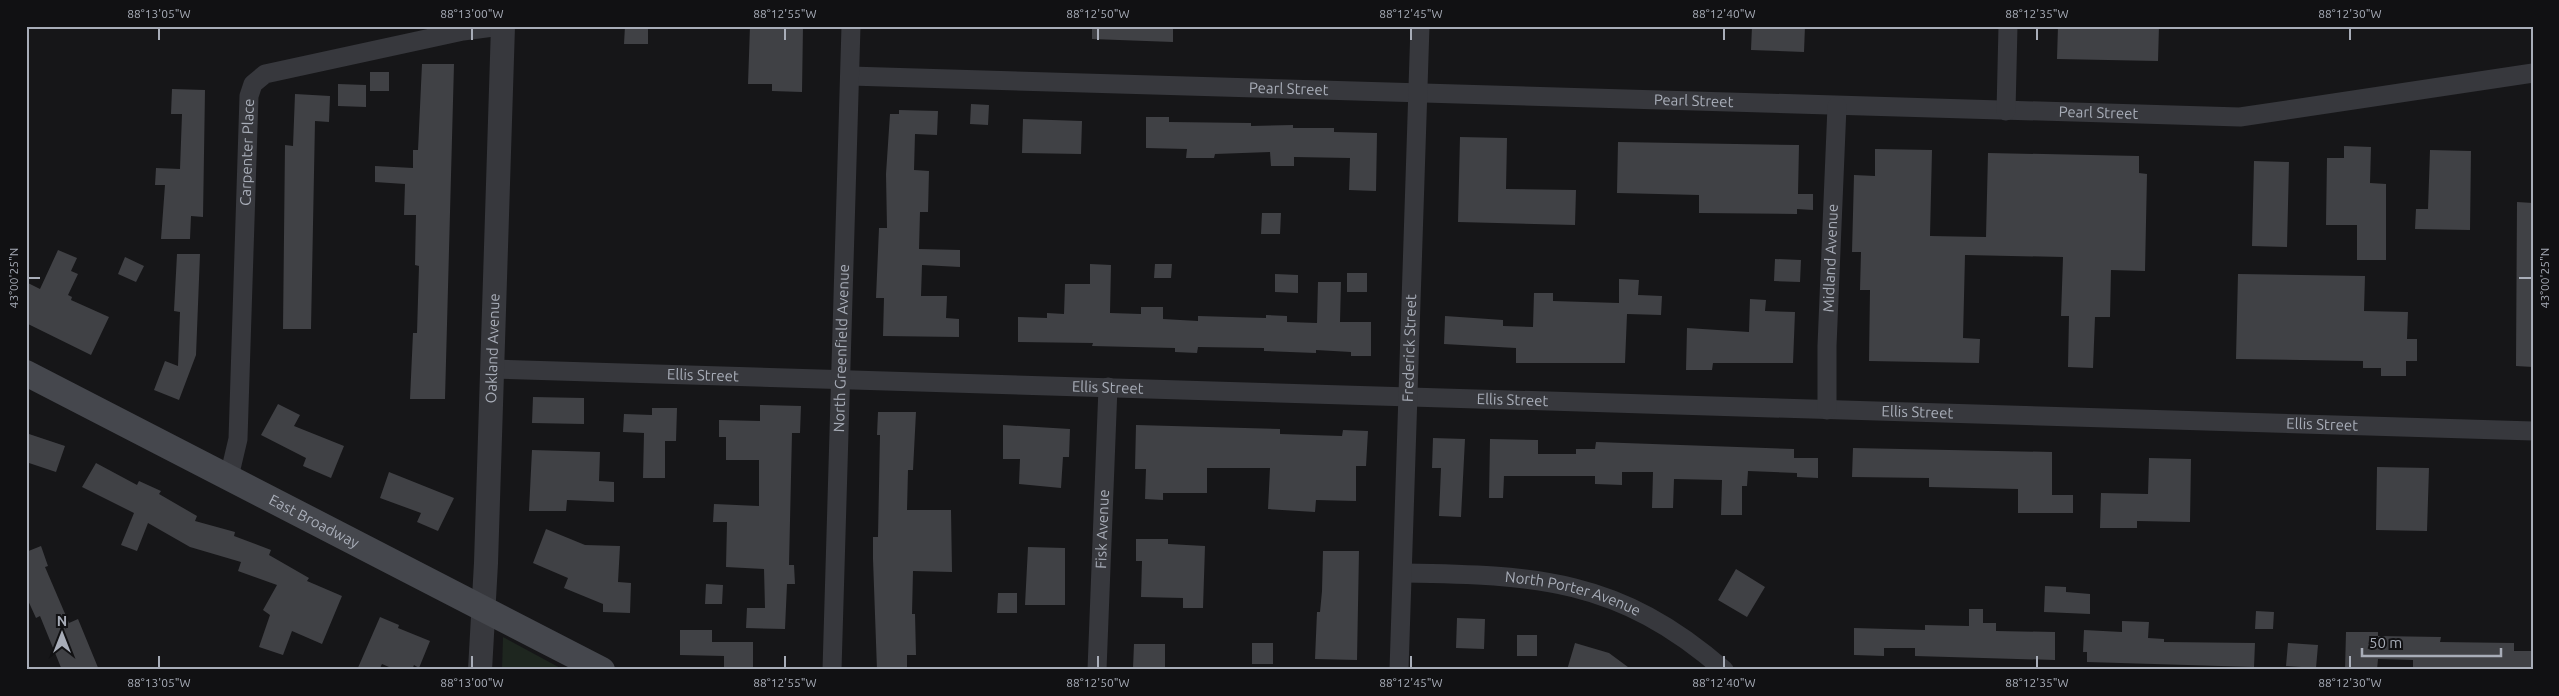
<svg xmlns="http://www.w3.org/2000/svg" width="2559" height="696" viewBox="0 0 2559 696" font-family="Ubuntu,sans-serif">
	<style>
		.green { fill: #1e261f }
		.building { fill: #404145 }
		.lines { fill: none; stroke-linecap: round; stroke-linejoin: round }
		.minor { stroke: #37383d; stroke-width: 19 }
		.tertiary { stroke: #37383d; stroke-width: 24 }
		.secondary { stroke: #45474d; stroke-width: 26 }
		.ticks { fill: none; stroke: #a8adb8; stroke-width: 2 }
		.labels { text-anchor: middle; stroke-width: 4; stroke-linejoin: round; paint-order: stroke }
		.street-label { font-size: 15px; fill: #a8adb8; stroke: #111113 }
		.neatline { fill: none; stroke: #a8adb8; stroke-width: 2 }
		.ticks-label { font-size: 12px; text-anchor: middle; fill: #a8adb8 }
	</style>
	<rect width="100%" height="100%" fill="#161618"/>
	<path class="green" d="M503 637 564 670H502Z"/>
	<path class="building" d="M625 26H648V44H624Z
		M750 26H803L802 92 772 91V84H748Z
		M1092 26H1173V42L1092 39Z
		M1752 26H1805L1804 52 1751 50Z
		M2058 26H2159L2158 61 2057 59Z
		M422 64H454L445 399H410L413 333H417L419 266 415 265 416 215H404L405 184 375 182V166L413 168V150H418Z
		M370 72H389V91H370Z
		M338 84 366 85V107L338 106Z
		M172 89 205 90 203 217 191 216 190 239H161L165 185H155L156 168 180 169 182 114H171Z
		M295 94 330 96 329 122 315 121 311 329H283L285 145 293 146Z
		M971 104 989 105 988 125 970 124Z
		M899 110 938 111 937 135 915 134 914 170 929 171 928 212H920L919 249 960 250V267L922 265 921 296H947L946 318 959 319V337L883 336 884 298H876L879 228H887L886 174 890 114H899Z
		M1146 117H1169V122L1251 123V126L1293 125V128H1334V132L1377 133 1376 191 1349 190 1350 158 1294 157V166H1271L1270 152 1215 154 1214 158H1186L1187 149 1146 148Z
		M1023 119 1082 121 1081 154 1022 153Z
		M1460 137 1507 138 1506 189 1576 190 1575 225 1458 222Z
		M1618 142 1799 145 1798 194H1813V210L1797 209V214L1699 213V195L1617 193Z
		M2344 146 2371 147 2370 183 2386 184V260H2357V225H2326L2327 158H2344Z
		M1875 149 1932 150 1930 236 1986 237 1988 153 2139 156V173L2147 174 2145 271 2111 270 2110 317H2095L2093 368 2068 367 2069 316H2061L2063 257 1965 255 1963 338 1980 339 1979 363 1869 361 1870 290H1860L1861 252H1852L1854 175 1875 176Z
		M2430 150 2471 151 2470 230 2415 229 2416 209H2428Z
		M2254 161 2289 162 2287 247 2252 246Z
		M2517 202 2533 203V367L2516 366Z
		M1262 213H1281L1280 234H1261Z
		M58 250 77 258 71 271 78 274 68 295 72 297 71 300 109 317 91 355 26 323V282L40 289Z
		M177 254H200L196 355 179 400 154 390 165 361 178 366 180 312 174 311Z
		M125 257 144 266 136 282 118 274Z
		M1775 259 1801 260 1800 282 1774 281Z
		M1090 264 1111 265 1110 313 1141 314V307H1163V319L1198 321V316L1266 318V315L1287 316V322L1317 323 1318 282H1341L1340 322H1371V356H1351V352L1316 350V353L1264 351V348L1198 347 1197 353 1175 352V348L1092 346 1093 343 1018 342V317L1047 318V313L1064 314 1065 284H1090Z
		M1155 264H1172L1171 278H1154Z
		M1347 273H1367V292H1347Z
		M1275 274 1298 275V293L1275 292Z
		M2238 274 2365 276 2364 311 2408 312 2407 339H2417V361H2406V376H2381V368H2363V361L2236 359Z
		M1619 279 1639 280 1638 295 1662 296 1661 315 1627 314 1625 363H1516V348L1444 344 1445 316 1503 320V326L1533 327 1534 293H1553V301L1619 303Z
		M1750 299 1766 300 1765 311 1795 312 1793 363H1713L1712 370H1686L1687 328 1749 332Z
		M533 397 584 398V424L532 423Z
		M278 404 300 415 294 426 344 446 331 478 303 466 306 458 261 435Z
		M760 405 801 406 800 433H792L789 565H794L795 584H787L785 629 746 628 747 608H765L764 569 726 567 727 522H713L714 504 759 506V460H726V437H719V420L760 421Z
		M652 408H677L676 441H665V478H643L644 433 623 432 624 414 652 415Z
		M878 412H916L913 470H908L907 510H951L952 572 913 571 912 614H915L916 655H907V670H877L873 559V537H878L880 435H877Z
		M1003 425 1070 429 1069 457H1063L1061 488 1019 484 1020 459H1003Z
		M1136 425 1280 429V434L1342 436 1343 430 1368 431 1366 466H1356V501L1316 500 1315 512 1268 509 1270 468H1207V493H1163V500L1145 499 1146 469H1135Z
		M26 433 65 446 56 472 26 462Z
		M1433 438 1465 439 1461 517 1439 516 1441 468H1432Z
		M1490 439 1538 440V454H1576V449H1595L1596 442 1794 449V458H1818V478L1797 477V473L1748 471 1747 486H1742V515H1721L1722 480 1674 479 1673 508H1652L1653 472H1622V485L1595 484V476H1504L1503 498H1489Z
		M1853 448 2052 452V495H2073V513H2018V489L1929 487V478L1852 477Z
		M532 450 600 452 599 481 614 482V502L567 500 566 511H529Z
		M2149 458 2191 459 2190 522 2137 521V528H2100L2101 493 2148 494Z
		M96 463 137 485 139 481 161 491 159 494 197 516 195 521 235 532 234 536 271 550 269 555 309 578 307 581 342 596 322 644 292 631 283 655 259 647 270 615 263 610 277 585 238 571 241 562 190 547 148 523 137 551 121 545 134 513 82 487Z
		M2377 467 2429 468 2427 531 2376 530Z
		M389 472 454 498 438 531 417 522 421 513 380 498Z
		M546 529 585 545 620 546 618 582 631 583 630 613 603 612V604L564 588 568 578 533 563Z
		M1136 539H1168V544L1205 546 1203 608H1183V598L1141 597 1142 561H1136Z
		M41 546 48 566 45 567 69 623 78 619 99 670H62L40 616 36 618 26 596V552Z
		M1028 547 1065 548V605H1025Z
		M1323 551H1359L1357 660 1315 659 1317 612H1320L1322 591Z
		M1736 569 1765 587 1747 617 1718 600Z
		M706 584 723 585 722 604H705Z
		M2045 586 2066 587V592L2090 594V614L2044 612Z
		M998 593H1017V613H997Z
		M1969 609H1983V623H1996V631L2055 632V660L1915 656V648H1884V656L1854 655V628L1925 630V625L1969 626Z
		M2256 611 2274 612 2273 629H2255Z
		M380 617 399 625 398 628 430 641 419 668 414 665 412 670H396L382 664 379 670H357Z
		M1457 618 1485 619 1484 649 1456 648Z
		M2122 621 2149 622 2148 638 2164 639V642L2255 643 2254 667 2087 662V652H2083L2084 630 2122 632Z
		M680 630H712V642H753V670H724V656L680 655Z
		M2346 632H2378V636L2441 637 2440 642 2514 643V651H2533V669L2413 670V660L2378 659 2377 670H2345Z
		M1517 635H1537V656H1517Z
		M1252 643H1273V664H1252Z
		M1575 643 1609 653 1632 670H1567Z
		M2288 643 2318 645 2316 668 2286 666Z
		M1134 644H1165V668H1133Z"/>
	<g class="lines">
		<g class="minor">
			<path id="s1" d="M850 76 2240 117 2533 73"/>
			<path d="M2006 111 2008 26"/>
			<path id="s2" d="M492 369 2533 431"/>
			<path id="s3" d="M1827 410V346L1837 106"/>
			<path id="s4" d="M229 477 238 439 249 96 253 84 265 74 463 31 501 26"/>
			<path id="s5" d="M1403 573C1535 575 1619 578 1724 670"/>
			<path id="s6" d="M832 670 851 26"/>
			<path id="s7" d="M1097 670 1108 387"/>
			<path id="s8" d="M1399 670 1420 26"/>
		</g>
		<path class="tertiary" id="s9" d="M480 670 486 563 503 26"/>
		<path class="secondary" id="s10" d="M26 373 602 670"/>
	</g>
	<path class="ticks" d="M159 28V40M472 28V40M785 28V40M1098 28V40M1411 28V40M1724 28V40M2037 28V40M2350 28V40M28 278H40M2519 278H2532M159 656V668M472 656V668M785 656V668M1098 656V668M1411 656V668M1724 656V668M2037 656V668M2350 656V668"/>
	<g class="labels">
		<g class="street-label">
			<text dy="5" stroke="none"><textPath href="#s1" startOffset="439">Pearl Street</textPath></text>
			<text dy="5" stroke="none"><textPath href="#s1" startOffset="844">Pearl Street</textPath></text>
			<text dy="5" stroke="none"><textPath href="#s1" startOffset="1249">Pearl Street</textPath></text>
			<text dy="5" stroke="none"><textPath href="#s4" startOffset="326">Carpenter Place</textPath></text>
			<text dy="5" stroke="none"><textPath href="#s3" startOffset="152">Midland Avenue</textPath></text>
			<text dy="5" stroke="none"><textPath href="#s9" startOffset="322">Oakland Avenue</textPath></text>
			<text dy="5" stroke="none"><textPath href="#s6" startOffset="322">North Greenfield Avenue</textPath></text>
			<text dy="5" stroke="none"><textPath href="#s8" startOffset="322">Frederick Street</textPath></text>
			<text dy="5" stroke="none"><textPath href="#s2" startOffset="211">Ellis Street</textPath></text>
			<text dy="5" stroke="none"><textPath href="#s2" startOffset="616">Ellis Street</textPath></text>
			<text dy="5" stroke="none"><textPath href="#s2" startOffset="1021">Ellis Street</textPath></text>
			<text dy="5" stroke="none"><textPath href="#s2" startOffset="1426">Ellis Street</textPath></text>
			<text dy="5" stroke="none"><textPath href="#s2" startOffset="1831">Ellis Street</textPath></text>
			<text dy="5" stroke="none"><textPath href="#s10" startOffset="324">East Broadway</textPath></text>
			<text dy="5" stroke="none"><textPath href="#s7" startOffset="141">Fisk Avenue</textPath></text>
			<text dy="5" stroke="none"><textPath href="#s5" startOffset="172">North Porter Avenue</textPath></text>
		</g>
	</g>
	<rect width="2559" height="696" fill="none" stroke="#111113" stroke-width="55"/>
	<g transform="translate(62 634)" stroke="#111113" stroke-width="4" paint-order="stroke">
	<path d="M0-4L9 19L0 12L-9 19Z" fill="#a8adb8"/>
	<text y="-8" font-size="14" font-weight="bold" text-anchor="middle" fill="#a8adb8">N</text>
	</g>
	<path d="M2362 648v8h139v-8" fill="none" stroke="#a8adb8" stroke-width="2.5"/>
	<text x="2369" y="648" font-size="15" fill="#a8adb8" stroke="#111113" stroke-width="4" paint-order="stroke">50 m</text>
	<rect x="28" y="28" width="2504" height="640" class="neatline"/>
	<g class="ticks-label">
		<text x="159" y="18">88°13'05"W</text>
		<text x="472" y="18">88°13'00"W</text>
		<text x="785" y="18">88°12'55"W</text>
		<text x="1098" y="18">88°12'50"W</text>
		<text x="1411" y="18">88°12'45"W</text>
		<text x="1724" y="18">88°12'40"W</text>
		<text x="2037" y="18">88°12'35"W</text>
		<text x="2350" y="18">88°12'30"W</text>
		<text transform="translate(14 278) rotate(-90)" y="4">43°00'25"N</text>
		<text transform="translate(2545 278) rotate(-90)" y="4">43°00'25"N</text>
		<text x="159" y="687">88°13'05"W</text>
		<text x="472" y="687">88°13'00"W</text>
		<text x="785" y="687">88°12'55"W</text>
		<text x="1098" y="687">88°12'50"W</text>
		<text x="1411" y="687">88°12'45"W</text>
		<text x="1724" y="687">88°12'40"W</text>
		<text x="2037" y="687">88°12'35"W</text>
		<text x="2350" y="687">88°12'30"W</text>
	</g>
</svg>
